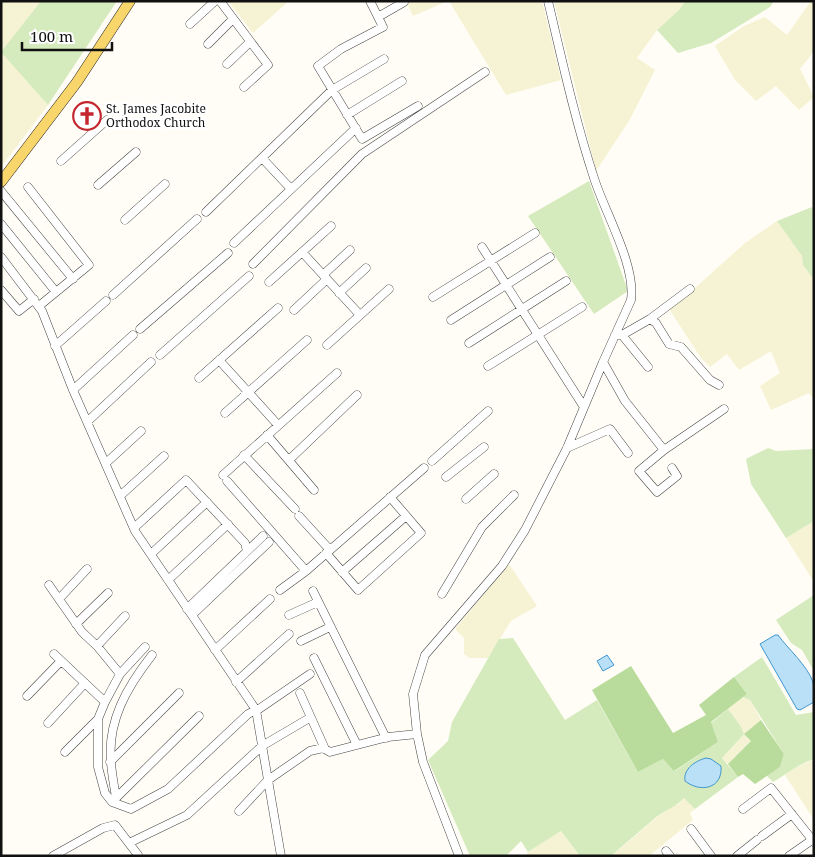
<svg xmlns="http://www.w3.org/2000/svg" width="815" height="857" viewBox="0 0 815 857" font-family="'Noto Serif',serif">
	<style>
		.farmland { fill: #f6f3d4 }
		.green { fill: #d5ebbd }
		.forest { fill: #b9dc9c }
		.water { fill: #b9e0f7; stroke: #3f96cf }
		.lines { fill: none; stroke-linecap: round; stroke-linejoin: round }
		.minor-casing { stroke: #444; stroke-width: 9 }
		.major-casing { stroke: #222; stroke-width: 11 }
		.minor { stroke: #fff; stroke-width: 8 }
		.major { stroke: #f9d66b; stroke-width: 10 }
		.labels { text-anchor: middle; stroke-width: 5; stroke-linejoin: round; paint-order: stroke }
		.poi-label { font-size: 12px; fill: #111; stroke: #fff; text-anchor: start }
	</style>
	<rect width="100%" height="100%" fill="#fffdf5"/>
	<path class="farmland" d="M1 1H41L2 52 48 105 1 167Z
		M228 1H289L253 33Z
		M406 1H448L413 16Z
		M449 1H542L561 80 506 95Z
		M554 1H685L679 10 657 30 637 58 655 70 629 121 596 171Z
		M811 1H814V51L800 69 814 97 799 110 776 86 756 101 735 80 715 46 744 26 765 17 787 35Z
		M777 221 802 256 803 265 814 280V400L809 393 771 410 760 386 780 373 771 351 739 370 727 354 710 367 701 358 669 309 685 297 745 243Z
		M814 521V582L786 538Z
		M509 564 537 606 511 621 488 658H469L464 654V638L455 629Z
		M743 697 750 700 761 720 744 734 751 741 728 764 722 758 744 734 740 725 728 709Z
		M814 759V820L785 775 789 771Z
		M685 797 695 809 690 813 693 820 649 856H611L660 815 673 806 679 804Z
		M561 831 580 856H526L528 852Z"/>
	<path class="green" d="M41 1H117L48 105 1 52Z
		M685 1H774L770 7 711 43 678 53 657 30 679 10Z
		M589 181 628 291 594 314 528 216Z
		M812 207 814 211V280L803 265 802 256 777 221Z
		M768 448 776 451 814 449V521L786 538 751 484 746 459Z
		M814 595V671L802 650 791 643 776 620Z
		M513 638 565 720 597 700 638 772 663 759 675 771 718 742 711 723 728 709 740 725 744 734 722 758 738 777 695 809 684 798C677 806 668 809 659 815 643 828 627 842 611 856H580L561 831 528 852 521 841 506 856H470L428 760 448 741 452 722 499 639Z
		M762 657 796 715 814 712V759C798 764 787 774 773 782L766 775 780 767 784 754 750 700 743 697 747 694 734 677Z"/>
	<path class="forest" d="M631 666 673 733 706 715 699 705 734 677 747 694 711 722 718 742 674 771 663 759 638 772 592 690Z
		M761 720 784 754 780 767 755 784 743 774 738 777 728 764 751 741 744 734Z"/>
	<path class="water" d="M775 635H778C788 649 807 665 813 682 815 688 814 696 814 702L800 710 797 709 760 644Z
		M607 655 614 665 603 671 597 661Z
		M706 758 711 759 721 766C723 789 700 793 685 781 683 769 695 761 706 758Z"/>
	<g class="lines">
		<defs>
			<path id="minor" d="M220 1 268 65 244 87
				M370 1 383 27 341 49 318 66 362 139 418 106
				M378 17 404 2
				M190 24 215 1
				M208 44 233 19
				M227 64 250 42
				M347 115 402 81
				M262 158 291 189
				M61 161 107 120
				M98 185 136 152
				M28 187 89 265 39 306
				M1 191 73 279
				M206 212 332 90 384 59
				M125 220 165 184
				M1 224 56 292
				M234 243 356 128
				M482 247 584 407
				M302 252 360 315
				M1 257 42 311 73 390 135 531 256 710 281 856
				M253 264 362 154 485 72
				M323 275 350 250
				M269 282 331 226
				M1 290 19 311 34 299
				M339 293 366 268
				M113 295 197 219
				M433 297 535 233
				M294 310 327 279
				M650 319 656 323 669 344 681 347 710 380 719 385
				M451 320 550 257
				M140 329 228 253
				M615 335H622L650 319 690 289
				M622 335 648 367
				M469 343 566 281
				M327 345 389 289
				M55 346 106 301
				M160 355 249 276
				M219 360 278 425
				M603 362 625 401 664 450 724 409
				M488 366 582 307
				M199 378 278 308
				M73 390 133 335
				M225 413 307 340
				M88 421 151 362
				M267 435 314 490
				M567 448 610 429 628 453
				M664 450 639 471 657 492 677 476 672 468
				M244 455 295 509
				M289 460 357 395
				M432 461 488 411
				M106 463 141 431
				M223 475 337 373
				M446 477 484 447
				M227 481 306 571
				M120 496 164 456
				M466 499 494 474
				M299 516 330 550
				M134 528 186 480 245 543 247 551
				M326 553 358 590 421 533 390 497
				M151 554 207 502
				M342 572 406 516
				M168 580 228 524
				M49 585 82 632 97 646 120 674
				M280 590 306 571 424 468
				M313 591 386 738
				M442 594 482 527 514 495
				M59 599 87 569
				M187 609 263 536
				M192 615 269 542
				M289 615 318 602
				M76 624 108 593
				M301 641 330 627
				M97 646 125 616
				M145 647 120 674 105 702 98 719V767L105 793 112 802 131 809 168 789 248 714 256 710
				M215 650 270 599
				M54 654 105 702
				M314 658 357 745
				M236 682 289 634
				M300 693 325 749
				M27 696 61 661
				M256 711 310 674
				M48 723 85 683
				M65 752 98 719
				M110 762 179 693
				M116 797C114 786 112 775 111 763 107 721 127 687 152 655
				M115 799 199 716
				M743 809 771 788 814 842
				M239 811 268 780 310 751 323 748 330 752 388 737 417 734
				M691 829 711 856
				M762 836 792 814
				M129 843 187 815 262 746 306 720
				M666 851 670 856
				M53 856 103 828 115 825 138 855 136 856
				M459 856 423 762 417 734 413 694 425 655 502 566 525 530 567 448 603 362 631 300C636 265 605 213 594 178 575 120 562 60 548 1
				M737 856 757 840
				M789 856 812 840"/>
			<path id="major" d="M1 182 77 82 130 1"/>
		</defs>
		<use href="#minor" class="minor-casing"/>
		<use href="#major" class="major-casing"/>
		<use href="#minor" class="minor"/>
		<use href="#major" class="major"/>
	</g>
	<defs>
		<symbol id="church-ring" viewBox="-11 -11 22 22"><circle r="9.5" fill="#fff" stroke="#c4262e" stroke-width="1.5"/><path d="M-1.2-6h2.4v3.5h3.3v2.4h-3.3V6h-2.4V-.1h-3.3v-2.4h3.3Z" fill="#c4262e"/></symbol>
	</defs>
	<g fill-rule="evenodd">
		<use href="#church-ring" x="71" y="100" width="32" height="32"/>
	</g>
	<g class="labels">
		<g class="poi-label">
			<text x="106" y="113">St. James Jacobite<tspan x="106" dy="14">Orthodox Church</tspan></text>
		</g>
	</g>
	<rect width="815" height="857" fill="none" stroke="#111111" stroke-width="5"/>
	<path d="M22 42v8h90v-8" fill="none" stroke="#111111" stroke-width="2.5"/>
	<text x="30" y="42" font-size="15" fill="#111111" stroke="#ffffff" stroke-width="4" paint-order="stroke">100 m</text>
</svg>
